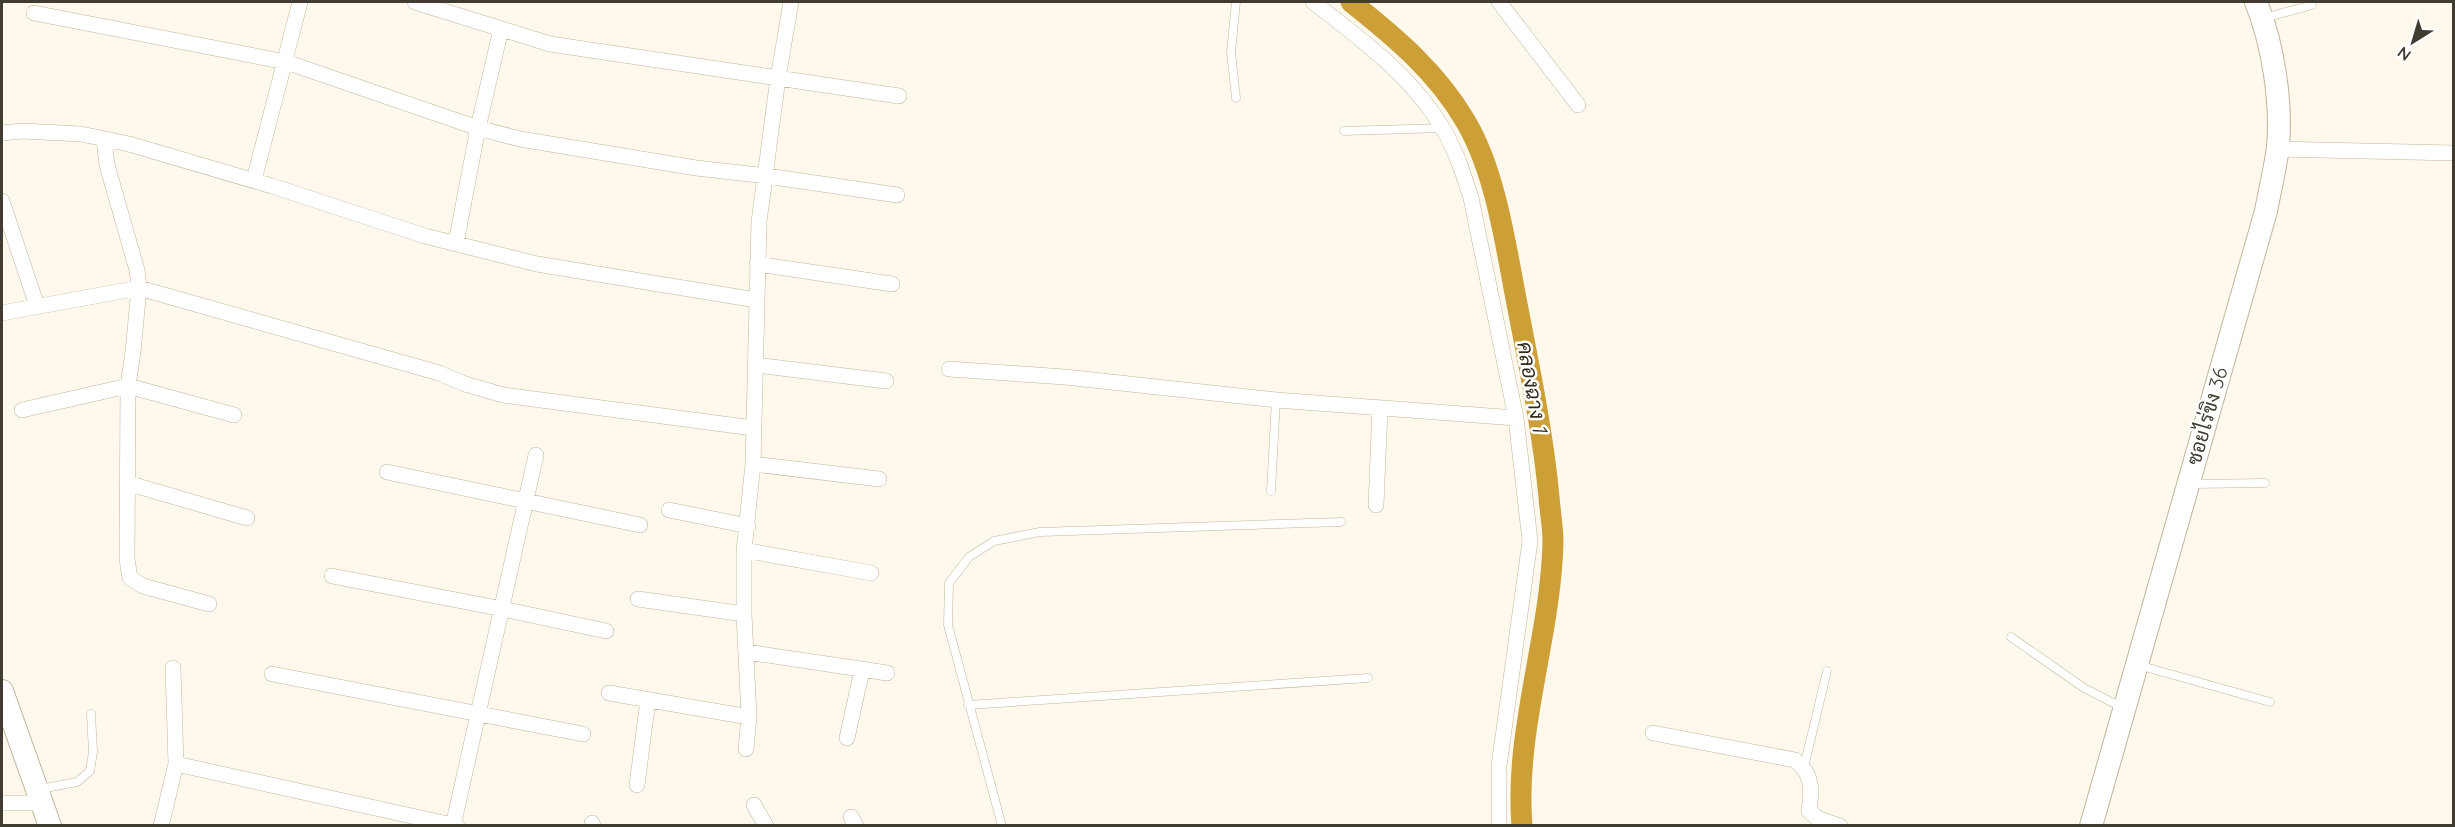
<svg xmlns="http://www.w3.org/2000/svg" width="2455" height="827" viewBox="0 0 2455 827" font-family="Quicksand,Sarabun,sans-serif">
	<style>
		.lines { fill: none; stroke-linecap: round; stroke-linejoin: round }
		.canal { stroke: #cc9f37; stroke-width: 21 }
		.lane-casing { stroke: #c2b59a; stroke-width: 9 }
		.street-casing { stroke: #c2b59a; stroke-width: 16 }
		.secondary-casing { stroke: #c2b59a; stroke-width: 24 }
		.lane { stroke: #fff; stroke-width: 8 }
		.street { stroke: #fff; stroke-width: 15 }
		.secondary { stroke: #fff; stroke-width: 22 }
		.labels { text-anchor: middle; stroke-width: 5; stroke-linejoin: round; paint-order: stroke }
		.street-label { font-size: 20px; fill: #413c31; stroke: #fff }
		.water-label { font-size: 21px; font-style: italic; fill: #332b19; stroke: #fff }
	</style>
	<rect width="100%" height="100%" fill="#fef8ed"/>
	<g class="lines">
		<path class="canal" d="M1351 2C1395 37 1437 72 1466 122 1497 175 1506 249 1518 309 1530 371 1543 433 1549 497 1550 511 1553 527 1553 542 1551 635 1514 732 1522 826"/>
		<defs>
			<path id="lane" d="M1236 2 1231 52 1236 98
				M2264 18 2312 5
				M1344 131 1442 128
				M2192 484 2265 483
				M1271 491 1276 400
				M2011 637 2084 688 2123 708
				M2138 665 2270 702
				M968 705 1368 678
				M1804 767 1827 671
				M40 789 77 782 90 771 93 752 91 714
				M1002 826 948 625 949 583 969 557 994 541 1040 532 1341 522"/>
			<path id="street" d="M415 2 550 44 899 96
				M1313 2C1362 40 1415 78 1446 134 1457 154 1464 176 1471 198L1516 418 1530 541 1499 766V826
				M1499 2 1578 105
				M34 13 286 62 478 128 520 139 696 168 767 176 897 195
				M2 133 22 131 81 134 129 144 272 186 425 236 537 264 756 300
				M104 139 107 165 137 270 139 288 133 352 128 386 127 559 130 578 143 586 209 604
				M2278 149 2454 153
				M254 180 300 2
				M2 201 37 306
				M456 243 478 128 501 29
				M757 264 892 284
				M2 313 139 288 439 373 465 384 503 395 753 428
				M756 365 886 381
				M949 369 1065 377 1276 400 1516 418
				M22 410 128 386 234 415
				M753 464 879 479
				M387 472 640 525
				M127 483 247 518
				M1376 505 1380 408
				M669 510 748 526
				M744 550 871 573
				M332 576 503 609 606 631
				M638 599 744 614
				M747 652 887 673
				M272 674 583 734
				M609 693 749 717
				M1653 733 1795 760C1813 774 1812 790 1809 811L1817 818 1840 826
				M847 738 862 670
				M746 749 749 717 744 614V550L753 464 759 222 778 78 791 2
				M176 764 457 826
				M637 785 648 700
				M2 803H42
				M754 805 766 826
				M851 817 856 826
				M592 823 593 826
				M161 826 176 764 173 668
				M453 826 536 455"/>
			<path id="secondary" d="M2 691 50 826
				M2091 826 2266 211C2270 190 2275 169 2278 147 2282 102 2273 44 2256 2"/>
		</defs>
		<use href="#lane" class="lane-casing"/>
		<use href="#street" class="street-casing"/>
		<use href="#secondary" class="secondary-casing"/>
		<use href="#lane" class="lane"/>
		<use href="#street" class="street"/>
		<use href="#secondary" class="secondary"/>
	</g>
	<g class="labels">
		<g class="street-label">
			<text transform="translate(2207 416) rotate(-74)" y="7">ซอยไร่ขิง 36</text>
		</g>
		<g class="water-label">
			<text transform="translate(1532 387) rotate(80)" y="7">คลองฉาง 1</text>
		</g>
	</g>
	<rect width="2455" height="827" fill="none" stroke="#413c31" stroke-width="6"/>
	<g transform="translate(2413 42) rotate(217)" stroke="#ffffff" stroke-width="4.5" paint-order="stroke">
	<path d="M0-4.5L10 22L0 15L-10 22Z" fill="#413c31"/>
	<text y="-9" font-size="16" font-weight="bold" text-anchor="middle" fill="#413c31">N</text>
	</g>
</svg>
